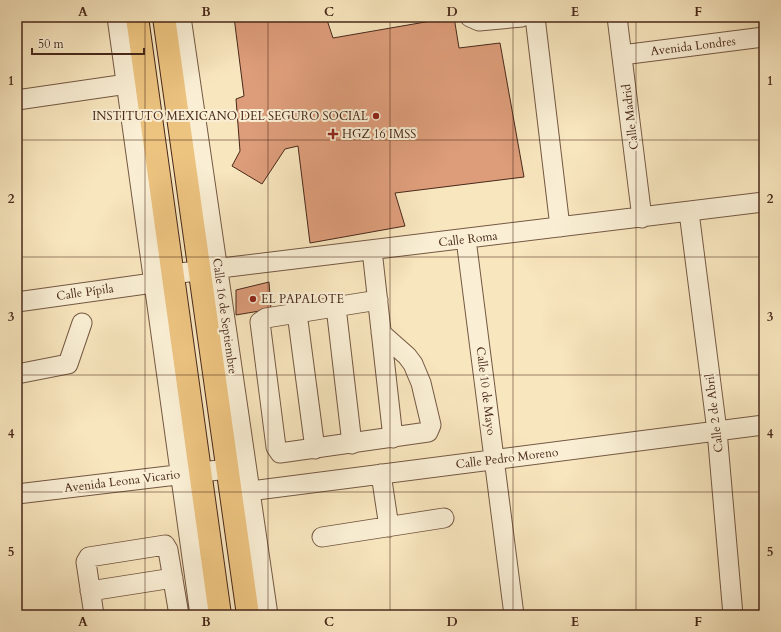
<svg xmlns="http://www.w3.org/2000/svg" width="781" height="632" viewBox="0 0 781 632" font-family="Cardo,serif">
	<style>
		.building { fill: #dd9d7a; stroke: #48281a }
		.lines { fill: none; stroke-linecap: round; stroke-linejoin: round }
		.minor-casing { stroke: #745843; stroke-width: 21 }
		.major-casing { stroke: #48281a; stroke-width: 24 }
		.minor { stroke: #faefd5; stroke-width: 19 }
		.major { stroke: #ecc37f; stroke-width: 22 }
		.grid { fill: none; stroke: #48281a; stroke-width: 1; stroke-opacity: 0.55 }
		.poi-dot { fill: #8f2418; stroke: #faefd5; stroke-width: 1.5 }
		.labels { text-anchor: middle; stroke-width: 4; stroke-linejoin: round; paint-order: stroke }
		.street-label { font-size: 12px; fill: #48281a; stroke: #faefd5 }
		.poi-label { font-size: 12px; fill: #48281a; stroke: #faefd5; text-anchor: start }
		.neatline { fill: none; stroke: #48281a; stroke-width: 1.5 }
		.grid-label { font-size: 13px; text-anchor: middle; font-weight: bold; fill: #48281a }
	</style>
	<rect width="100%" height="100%" fill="#f8e6be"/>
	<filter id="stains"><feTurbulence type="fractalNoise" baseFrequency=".005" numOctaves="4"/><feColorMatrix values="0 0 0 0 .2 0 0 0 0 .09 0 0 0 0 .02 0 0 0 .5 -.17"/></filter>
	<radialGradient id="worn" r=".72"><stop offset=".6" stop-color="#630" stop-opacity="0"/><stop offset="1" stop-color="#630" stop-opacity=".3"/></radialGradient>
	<path class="building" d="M234 17H326L333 38 454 17 459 48 500 43 524 177 395 193 405 226 310 243 298 146 285 149 262 184 232 166 240 151 236 99 244 96Z
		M269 282 271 309 236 315V290Z"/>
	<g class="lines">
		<defs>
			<path id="minor" d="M117 17 200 615
				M181 17 268 615
				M470 17 479 21 522 17
				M535 17 560 227
				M617 17 642 218
				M622 55 764 37
				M17 100 127 84
				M689 212 717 431 733 615
				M466 239 514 615
				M372 250 393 438
				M172 274 764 202
				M378 300 266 318 260 322 276 447 280 453 428 432 431 425 421 383 413 364 407 356 381 333
				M17 302 153 283
				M336 307 352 444
				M297 313 315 449
				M17 374 68 364 82 323
				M381 474 389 527
				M250 491 764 425
				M17 494 227 469
				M322 537 444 518
				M90 591 173 578
				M94 615 86 562 89 557 165 545 168 550 179 615"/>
			<path id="major" d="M137 17 220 615
				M164 17 248 615"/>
		</defs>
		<use href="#minor" class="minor-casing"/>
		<use href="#major" class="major-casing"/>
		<use href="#minor" class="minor"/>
		<use href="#major" class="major"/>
	</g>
	<path class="grid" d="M145 17V615M268 17V615M390 17V615M513 17V615M636 17V615M17 140H764M17 257H764M17 375H764M17 492H764"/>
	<g class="poi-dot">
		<circle cx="376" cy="116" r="4"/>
		<path d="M331 128h4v4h4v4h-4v4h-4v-4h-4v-4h4z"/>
		<circle cx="253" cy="299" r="4"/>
	</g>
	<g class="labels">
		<g class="street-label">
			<text transform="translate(693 46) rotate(-7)" y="4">Avenida Londres</text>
			<text transform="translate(630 117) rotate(-97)" y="4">Calle Madrid</text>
			<text transform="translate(468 239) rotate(-7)" y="4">Calle Roma</text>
			<text transform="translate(85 292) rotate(-8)" y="4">Calle Pípila</text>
			<text transform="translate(225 316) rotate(82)" y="4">Calle 16 de Septiembre</text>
			<text transform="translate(486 391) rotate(83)" y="4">Calle 10 de Mayo</text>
			<text transform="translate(714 413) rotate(-97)" y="4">Calle 2 de Abril</text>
			<text transform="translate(507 458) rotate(-7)" y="4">Calle Pedro Moreno</text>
			<text transform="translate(122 481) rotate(-7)" y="4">Avenida Leona Vicario</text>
		</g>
		<g class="poi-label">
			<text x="368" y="120" text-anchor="end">INSTITUTO MEXICANO DEL SEGURO SOCIAL</text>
			<text x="342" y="138">HGZ 16 IMSS</text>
			<text x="261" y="303">EL PAPALOTE</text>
		</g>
	</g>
	<rect width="781" height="632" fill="none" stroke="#f8e6be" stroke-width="44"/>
	<path d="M32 48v6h112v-6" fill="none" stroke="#48281a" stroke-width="2"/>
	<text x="38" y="48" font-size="12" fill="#48281a" stroke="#faefd5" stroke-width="3" paint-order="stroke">50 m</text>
	<rect x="22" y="22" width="737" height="588" class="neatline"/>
	<g class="grid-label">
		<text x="83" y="16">A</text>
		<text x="206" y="16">B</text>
		<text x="329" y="16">C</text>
		<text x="452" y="16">D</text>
		<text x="575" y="16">E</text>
		<text x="698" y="16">F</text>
		<text x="11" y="85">1</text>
		<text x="770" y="85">1</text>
		<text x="11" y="203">2</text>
		<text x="770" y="203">2</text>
		<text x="11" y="321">3</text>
		<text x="770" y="321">3</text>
		<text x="11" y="438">4</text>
		<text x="770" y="438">4</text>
		<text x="11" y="556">5</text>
		<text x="770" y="556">5</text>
		<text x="83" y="626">A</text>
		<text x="206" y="626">B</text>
		<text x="329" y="626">C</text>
		<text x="452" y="626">D</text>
		<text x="575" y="626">E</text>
		<text x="698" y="626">F</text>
	</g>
	<rect width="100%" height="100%" filter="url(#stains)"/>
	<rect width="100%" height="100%" fill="url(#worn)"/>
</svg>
